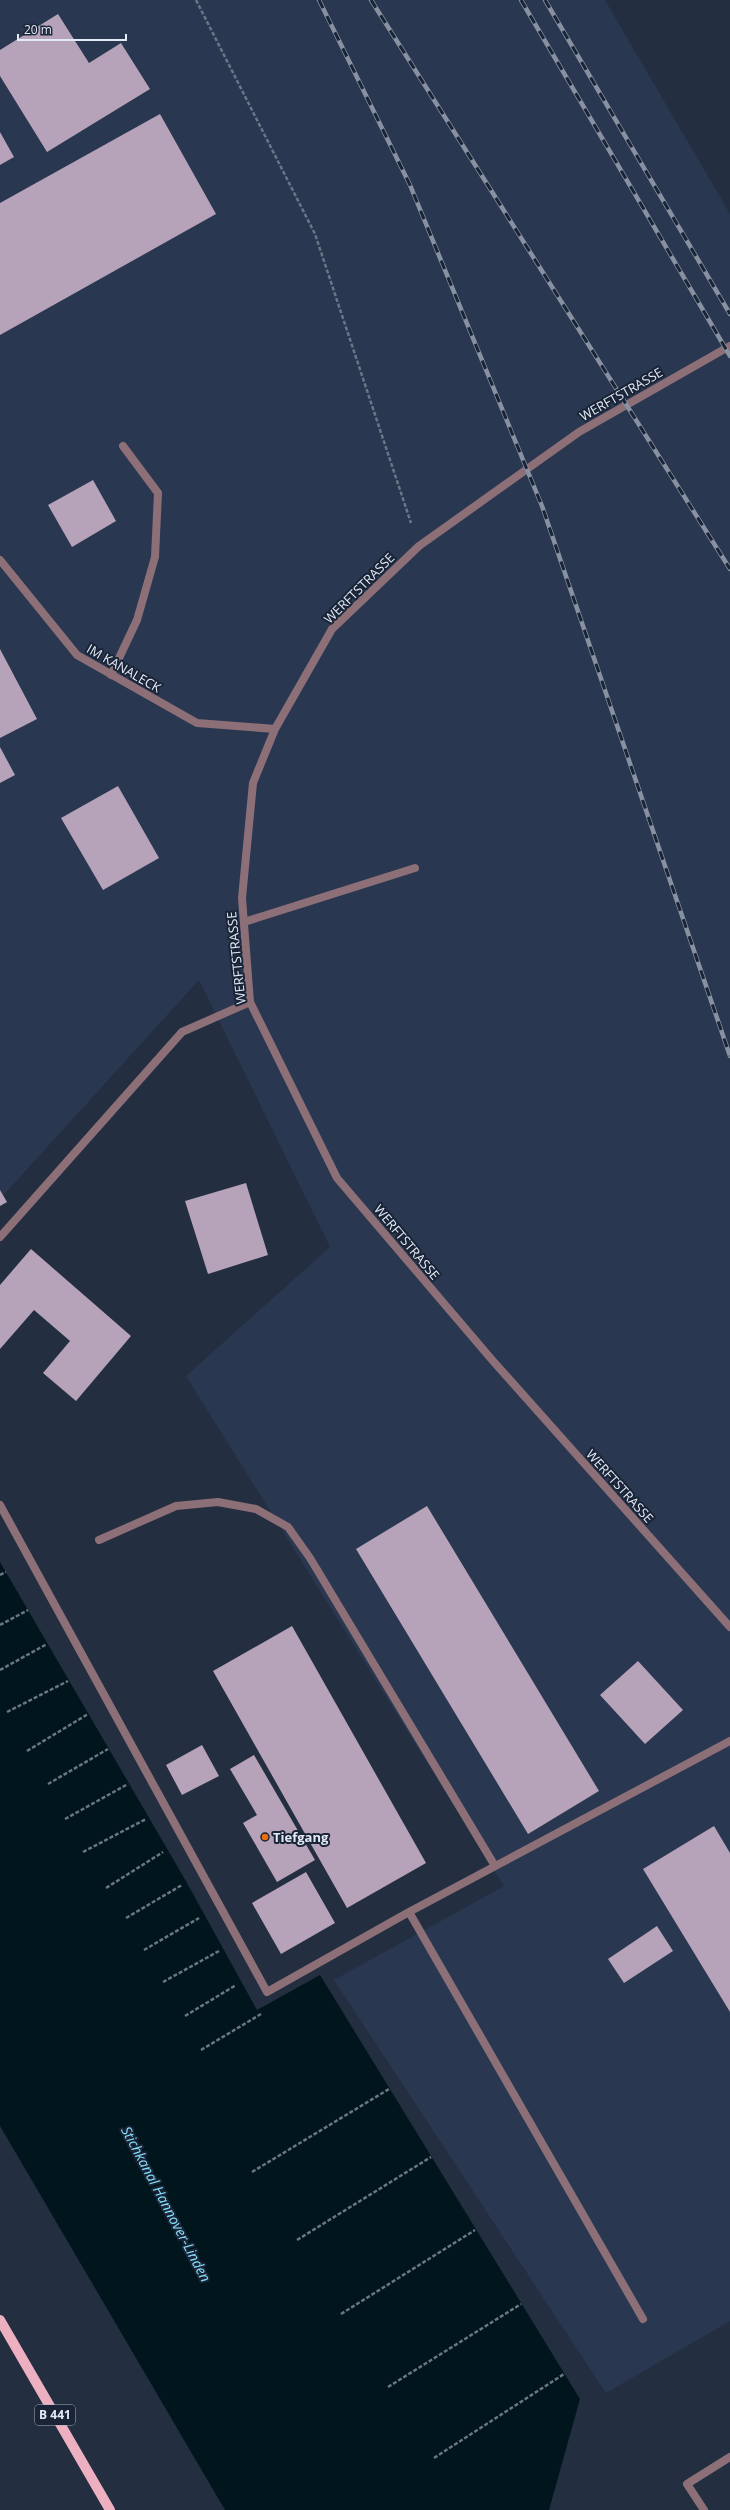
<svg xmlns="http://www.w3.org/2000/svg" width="730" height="2510" viewBox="0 0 730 2510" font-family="'Open Sans',sans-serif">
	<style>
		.built { fill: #293750 }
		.water { fill: #00151c }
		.building { fill: #b7a3b9 }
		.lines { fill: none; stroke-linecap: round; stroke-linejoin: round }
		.path { stroke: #6c7585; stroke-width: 2.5; stroke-dasharray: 4 2; stroke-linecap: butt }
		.lane { stroke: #8d6f77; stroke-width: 8 }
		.street { stroke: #8d6f77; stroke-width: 8 }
		.primary { stroke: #edb0c0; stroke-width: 10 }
		.rail-casing { stroke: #8891a0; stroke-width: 4.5 }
		.rail { stroke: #1a2437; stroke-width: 3; stroke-dasharray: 9; stroke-linecap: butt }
		.food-dot { fill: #e8710a; stroke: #1a2437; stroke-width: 1.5 }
		.labels { text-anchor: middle; stroke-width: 4; stroke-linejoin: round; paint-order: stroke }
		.shield { fill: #1a2437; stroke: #a7afbd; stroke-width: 1 }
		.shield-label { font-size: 12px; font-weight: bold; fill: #e3ebf7 }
		.street-label { font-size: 13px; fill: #e3ebf7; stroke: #1a2437 }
		.poi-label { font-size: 13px; font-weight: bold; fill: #e3ebf7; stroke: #1a2437; text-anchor: start }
		.water-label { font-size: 14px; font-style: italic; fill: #86e0fb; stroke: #1a2437 }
	</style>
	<rect width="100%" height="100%" fill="#242e41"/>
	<path class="built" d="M0 0H605L730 214V2321L606 2393 334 1980 504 1886 186 1376 330 1247 199 980 0 1199Z"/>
	<path class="water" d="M0 1562 187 1883 257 2010 320 1975 580 2399 549 2510H225L0 2126Z"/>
	<path class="building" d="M58 14 89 63 121 43 150 89 47 152 0 76V50Z
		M160 114 216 214 0 335V203Z
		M0 132 14 157 0 165Z
		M93 480 116 521 72 547 48 505Z
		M0 649 37 719 0 738Z
		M0 747 15 775 0 783Z
		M118 786 159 858 103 890 61 818Z
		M246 1183 268 1255 208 1274 185 1201Z
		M0 1190 7 1202 0 1206Z
		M31 1249 131 1336 76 1401 43 1373 70 1341 34 1310 0 1349V1285Z
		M427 1506 599 1791 528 1834 356 1549Z
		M292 1626 426 1863 347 1908 213 1671Z
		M638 1661 683 1710 645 1744 600 1695Z
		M202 1745 219 1776 182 1795 166 1765Z
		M254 1755 315 1860 277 1882 243 1823 257 1815 230 1769Z
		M714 1826 730 1853V2012L643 1869Z
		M306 1872 335 1923 281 1954 252 1903Z
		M657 1926 673 1951 624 1983 608 1959Z"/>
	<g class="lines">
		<path class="path" d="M196 0 315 234 411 523
			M0 1575 6 1572
			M0 1625 28 1610
			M0 1670 47 1644
			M7 1712 68 1681
			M27 1751 88 1714
			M48 1784 108 1749
			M65 1819 128 1784
			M83 1852 146 1819
			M106 1888 163 1852
			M126 1918 182 1885
			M144 1950 199 1918
			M163 1982 219 1951
			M185 2016 236 1985
			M201 2050 261 2014
			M252 2172 389 2089
			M297 2240 431 2157
			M341 2314 475 2230
			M388 2387 521 2304
			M434 2458 564 2374"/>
		<path class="lane" d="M111 675 137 620 155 557 158 493 123 446
			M244 922 415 868
			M0 1237 182 1032 250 1002
			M0 1505 267 1992 409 1912 730 1741
			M99 1540 176 1506 218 1502 256 1509 288 1527 310 1558 495 1866
			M409 1912 643 2319
			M704 2510 687 2484 730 2457"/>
		<path class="street" d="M730 346 579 432 419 546 332 629 275 729 253 783 242 898 250 1002 337 1178 493 1361 730 1627
			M0 560 77 655 197 723 275 729"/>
		<path class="primary" d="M0 2320 110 2510"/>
		<defs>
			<path id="rail" d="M319 0 410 185 542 506 730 1056
				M371 0 730 569
				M521 0 730 356
				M545 0 730 314"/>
		</defs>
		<use href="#rail" class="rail-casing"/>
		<use href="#rail" class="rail"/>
	</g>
	<circle class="food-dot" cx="265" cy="1837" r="4"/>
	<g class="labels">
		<rect class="shield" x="35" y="2405" width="40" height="20" rx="3"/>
		<g class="shield-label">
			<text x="55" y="2419">B 441</text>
		</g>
		<g class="street-label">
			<text transform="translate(621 394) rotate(-30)" y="5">WERFTSTRASSE</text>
			<text transform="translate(359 588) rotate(-45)" y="5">WERFTSTRASSE</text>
			<text transform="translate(124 668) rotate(30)" y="5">IM KANALECK</text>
			<text transform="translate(236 958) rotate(-96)" y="5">WERFTSTRASSE</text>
			<text transform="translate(407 1242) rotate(50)" y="5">WERFTSTRASSE</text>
			<text transform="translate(620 1486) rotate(48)" y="5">WERFTSTRASSE</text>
		</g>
		<g class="poi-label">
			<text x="273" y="1842">Tiefgang</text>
		</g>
		<g class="water-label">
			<text transform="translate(166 2204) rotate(62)" y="5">Stichkanal Hannover-Linden</text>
		</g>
	</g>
	<path d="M18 34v6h108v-6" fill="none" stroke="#e3ebf7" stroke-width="2"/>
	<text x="24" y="34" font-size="12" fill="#e3ebf7" stroke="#1a2437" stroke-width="3" paint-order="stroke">20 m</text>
</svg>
